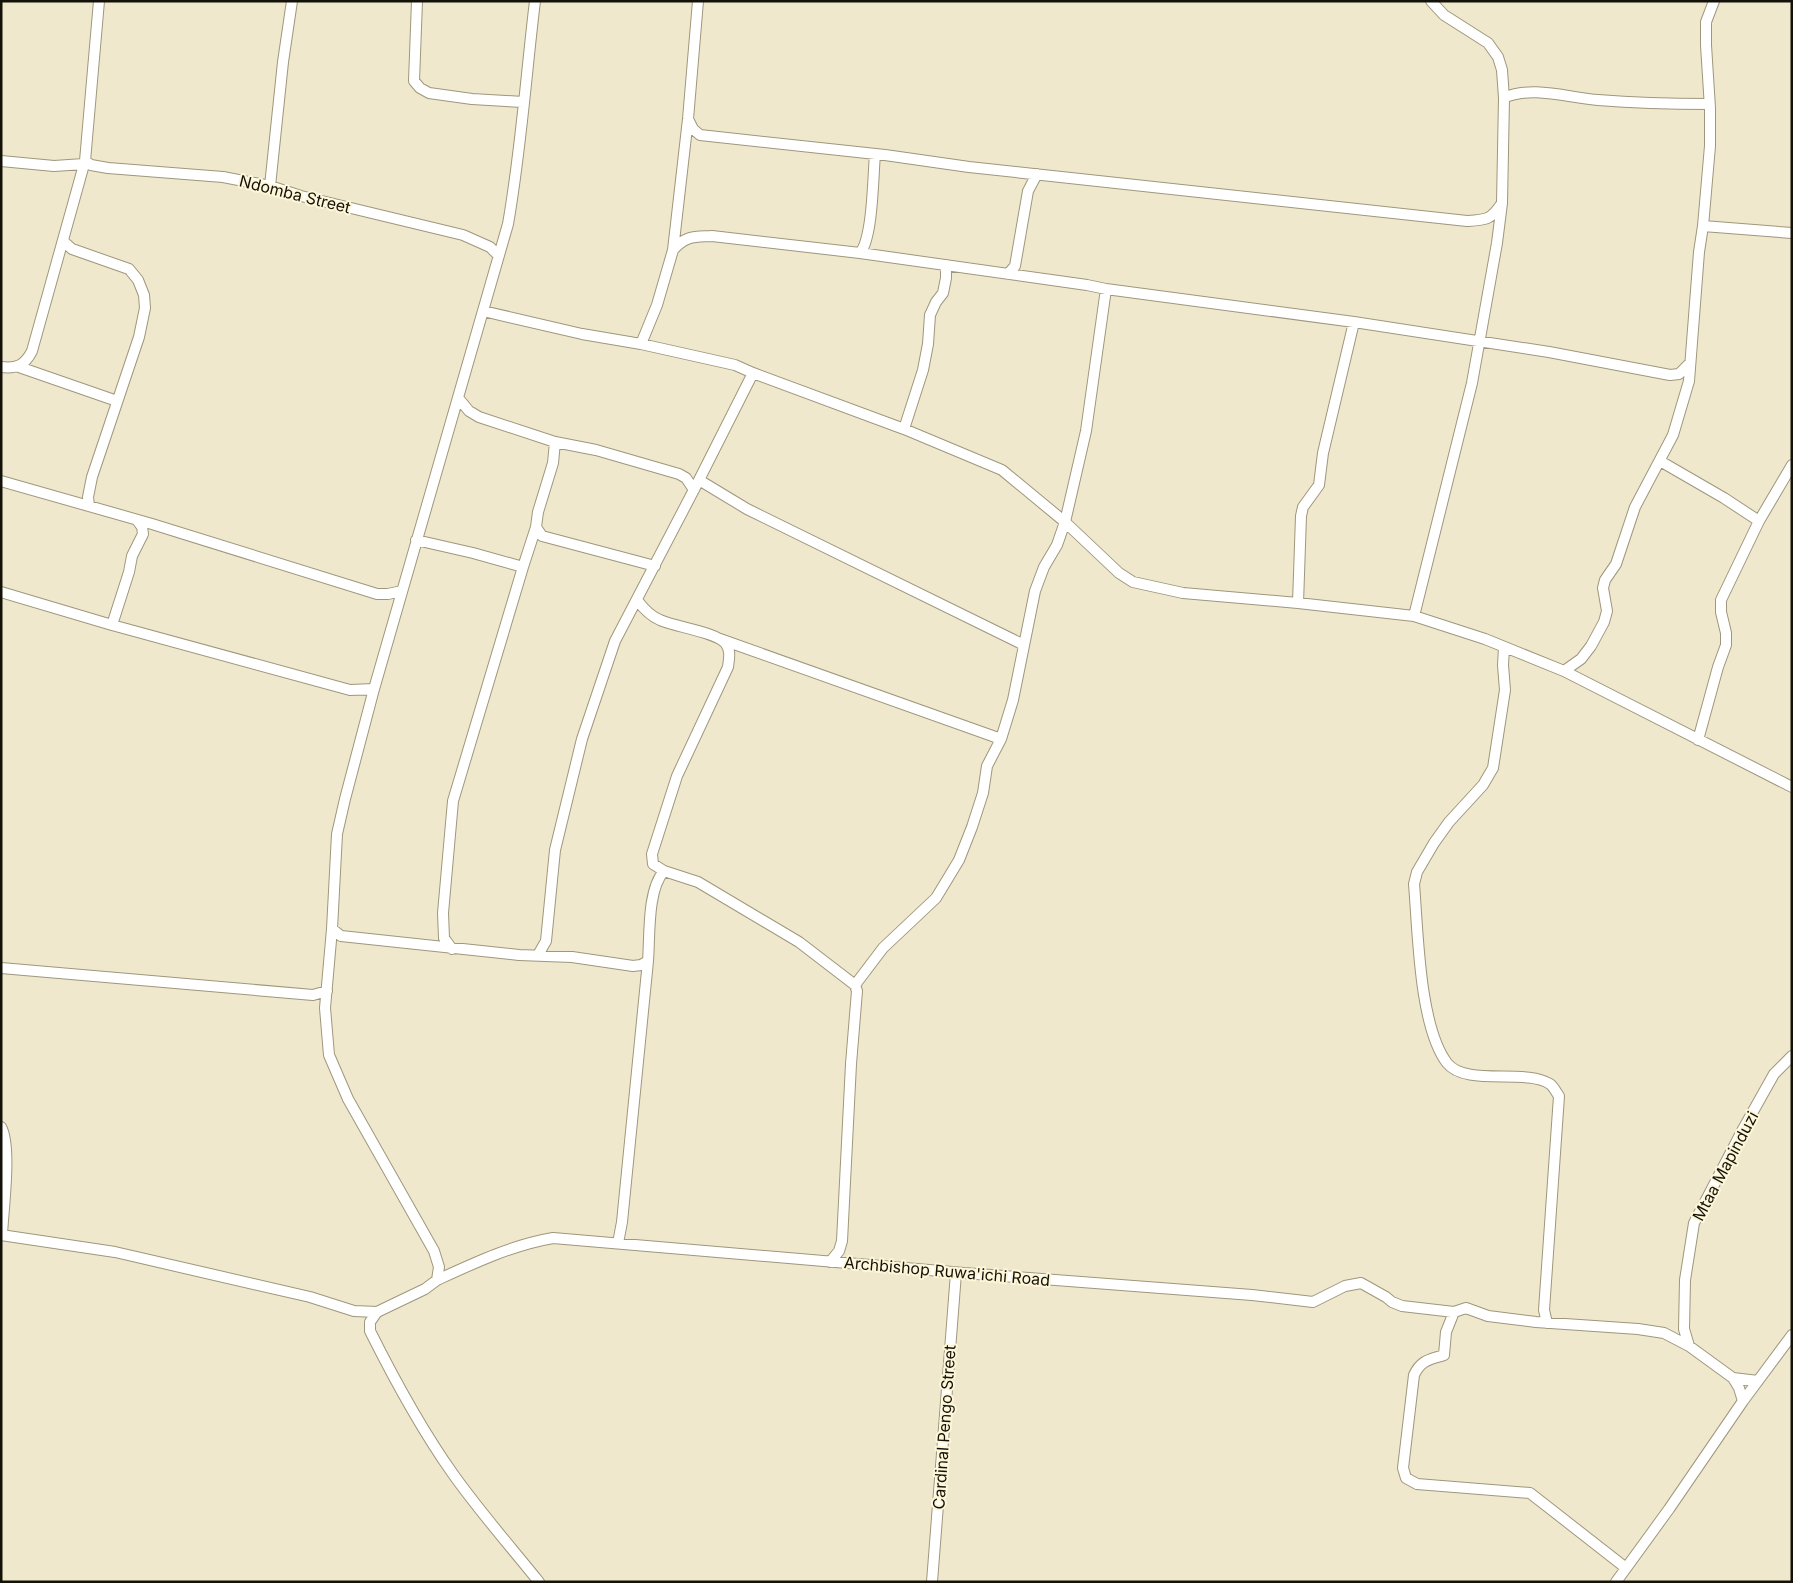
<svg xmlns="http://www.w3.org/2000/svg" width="1793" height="1583" viewBox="0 0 1793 1583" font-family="Inter,sans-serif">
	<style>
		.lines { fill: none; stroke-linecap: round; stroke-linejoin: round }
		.minor-casing { stroke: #9e977d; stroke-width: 12 }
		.minor { stroke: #fff; stroke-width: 10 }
		.labels { text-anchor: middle; stroke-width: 4; stroke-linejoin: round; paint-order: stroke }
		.street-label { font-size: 16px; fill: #141208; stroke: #fdf6d9 }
	</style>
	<rect width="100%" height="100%" fill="#f0e8cc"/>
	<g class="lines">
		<defs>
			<path id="minor" d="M417 1 414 81 420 88 429 93 472 99 523 102
				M535 1C526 75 521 150 508 224L374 689 345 799 337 834 332 929 325 1008 329 1055 348 1099 434 1251 439 1267 437 1280 425 1289 377 1312 370 1322V1331C395 1381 421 1429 453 1474 480 1512 510 1546 539 1582
				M1504 98C1530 85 1570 98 1598 100 1635 103 1672 104 1709 104
				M688 119 693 129 700 135 885 155 969 167 1467 221C1486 220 1491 220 1502 203
				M1 161 54 166 84 164
				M85 161 91 165 108 168 223 177 270 186 301 196 463 235 490 247 498 255
				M270 186 283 62 292 1
				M1703 226 1792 233
				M63 241 72 249 129 269 138 280 144 295 145 308 139 337 92 477 88 497 89 506
				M673 250C686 235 695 237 712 236L860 253 1087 285 1106 289 1354 322 1549 352 1670 375 1679 374 1690 363
				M860 253C873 238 873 175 875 154
				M1008 274 1015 266 1028 191 1037 174
				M483 311 582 334 641 344 735 365 753 373 904 429 1002 470 1065 522 1119 573 1133 582 1183 593 1298 603 1414 616 1485 639 1564 671 1792 787
				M641 344 657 305 673 250 688 119 698 1
				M1 367C17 369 25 365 32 351L85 161 99 1
				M19 367 117 401
				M459 399 469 411 479 417 555 442 596 450 679 474 686 478 694 490
				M904 429 923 370 928 344 930 315 936 302 943 293 946 278V265
				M555 442 553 463 538 512 536 527 542 536 655 566
				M1660 461 1724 498 1759 521
				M699 480 747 509 1024 645
				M1 481 152 524 377 594H388L402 591
				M416 540 473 553 523 567
				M1 592 112 625 350 690 374 689
				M637 600C643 608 650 616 660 620 675 627 717 632 726 644 731 651 729 659 728 667L677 776 652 854 653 864 664 871 698 882 799 942 855 985 857 991 851 1064 842 1241 839 1251 830 1262
				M1298 603 1301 516 1303 507 1319 485 1323 453 1354 322
				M1414 616 1472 383 1497 243 1502 203 1504 98 1502 70 1498 57 1488 43 1444 15 1431 1
				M112 625 129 572 132 556 143 534 142 527 137 520
				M720 639 1001 739
				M1504 647 1503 665 1505 690 1493 768 1483 785 1449 822 1434 843 1417 872 1414 884C1418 931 1419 1026 1447 1063 1466 1087 1525 1068 1550 1084 1554 1087 1556 1092 1559 1096L1544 1310 1547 1323
				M1564 671 1581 659 1591 646 1604 622 1607 611 1603 588 1605 580 1616 564 1635 507 1673 435 1689 381 1699 252 1703 226 1710 146V108L1706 45V22L1714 1
				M1698 740 1718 667 1726 645V633L1721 612V600L1759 521 1792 465
				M332 929 341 936 519 955 572 957 633 966 641 965 648 961C650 936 647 890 664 871
				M452 949 444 938 443 913 453 801 523 567 536 527
				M538 955 546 941 555 850 582 739 615 641 699 480 753 373
				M1 968 313 995 327 991
				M855 985 883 948 936 898 959 860 972 827 983 793 987 766 1001 739 1013 700 1035 591 1044 567 1057 545 1065 522 1086 431 1106 289
				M1 1127C12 1146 3 1211 2 1235
				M1 1235 115 1252 310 1297 354 1311 377 1312
				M618 1243 622 1222 648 961
				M437 1280C474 1263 512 1245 553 1238L964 1273 1252 1295 1313 1302 1345 1286 1361 1283 1386 1297 1392 1302 1402 1306 1454 1312
				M1689 1346 1684 1329 1685 1280 1694 1223 1742 1131 1774 1074 1792 1056
				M1733 1378 1758 1381
				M1626 1568 1530 1493 1417 1484 1406 1478 1403 1468 1414 1375C1421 1360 1429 1360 1444 1355L1446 1332 1454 1312 1466 1308 1488 1316 1536 1322 1638 1329 1664 1333 1689 1346 1733 1378 1739 1388 1743 1401
				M932 1582 956 1273
				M1616 1582 1669 1509 1743 1401 1792 1335"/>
		</defs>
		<use href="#minor" class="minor-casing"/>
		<use href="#minor" class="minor"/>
	</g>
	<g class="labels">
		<g class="street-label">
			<text transform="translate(295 194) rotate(14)" y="6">Ndomba Street</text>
			<text transform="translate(1725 1166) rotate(-62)" y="6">Mtaa Mapinduzi</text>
			<text transform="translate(947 1271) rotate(5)" y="6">Archbishop Ruwa'ichi Road</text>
			<text transform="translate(944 1427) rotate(-86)" y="6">Cardinal Pengo Street</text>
		</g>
	</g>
	<rect width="1793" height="1583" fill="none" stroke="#141208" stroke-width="5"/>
</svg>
